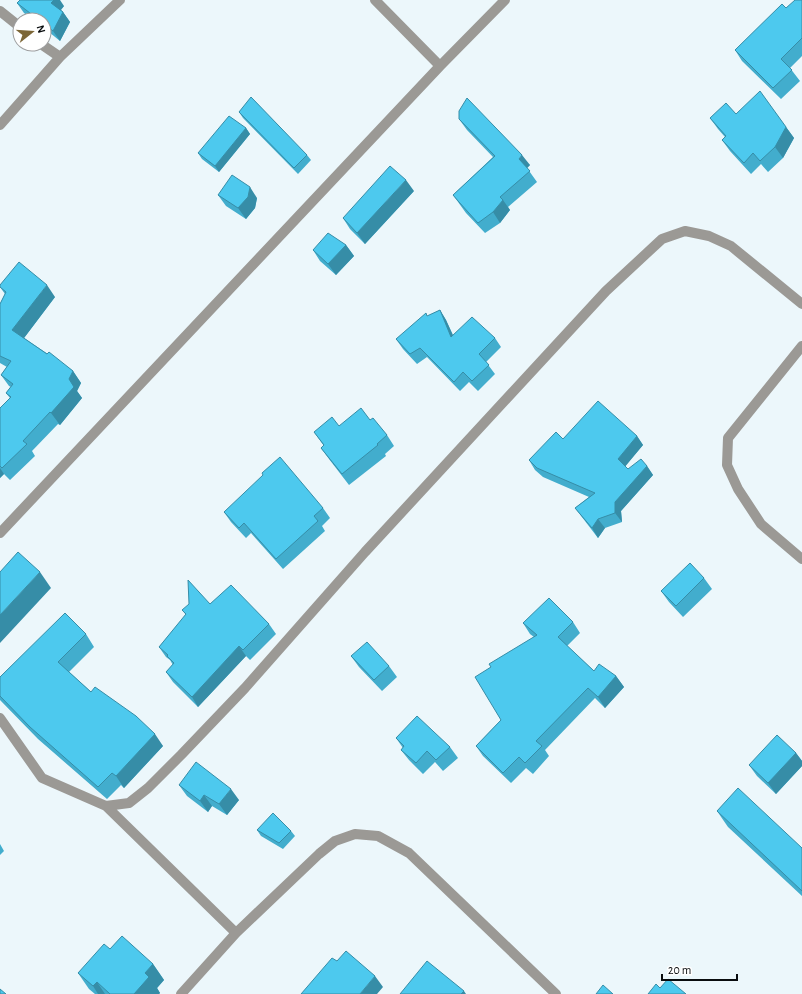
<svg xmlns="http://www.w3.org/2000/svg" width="802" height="994" viewBox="0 0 802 994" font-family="'Alegreya Sans',sans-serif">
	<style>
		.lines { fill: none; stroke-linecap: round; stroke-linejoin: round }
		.street { stroke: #9b9995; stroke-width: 10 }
		.wall { fill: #42adcd }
		.shaded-wall { fill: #368da7 }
		.building { fill: #4dc9ee; stroke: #368da7 }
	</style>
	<rect width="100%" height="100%" fill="#ecf7fb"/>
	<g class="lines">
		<path class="street" d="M375 0 440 66
			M0 11 20 27
			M41 44 60 57 120 0
			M0 125 60 57
			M802 346 728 438 727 465 738 489 761 524 802 559
			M0 533 440 66 505 0
			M0 718 42 778 106 806 236 933
			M106 806 129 803 148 788 181 755 245 688 365 552 606 291 662 239 685 231 709 236 731 246 802 304
			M181 994 236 933 319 854 335 841 355 834 378 836 409 853 556 994"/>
	</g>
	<path class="wall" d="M802 0V56L790 68 800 81 781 99 742 61 735 50 786 8Z
		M17 3 64 6 61 10 63 12 70 22 60 41 44 28V20H34L24 13Z
		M239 112 307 155 311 160 298 174 243 118Z
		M736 114 786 127 794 138 783 158 768 172 761 164 751 174 730 151 722 140 725 137 718 129 710 118Z
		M459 119 530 165 527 168 537 182 508 207 510 210 500 223 485 233 466 213 453 195 493 157 467 130Z
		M246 128 250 134 219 172 202 159 198 153Z
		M414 191 365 244 350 229 343 218Z
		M218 195 257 198 255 208 246 219 226 206Z
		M346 245 354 256 336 275 320 261 313 250Z
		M0 285 55 297 24 338 73 371 81 383 77 391 82 398 60 425 58 424 32 451 35 456 10 480 4 474 0 478V408L10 398 6 393 11 387 9 386 1 375 7 367 0 363V304L5 294 0 287Z
		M440 310 446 320 453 335 495 338 501 347 486 362 495 374 478 391 469 382 460 391 427 357 417 364 403 349 396 339 428 316Z
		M370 420 387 435 394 446 385 454 386 456 349 485 329 459 321 448 324 446 314 432 339 426Z
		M637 436 643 445 625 466 628 469 647 466 653 475 621 511 622 522 605 528 598 538 575 508 589 497 543 477 535 470 529 460 563 439Z
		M323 508 330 518 322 526 325 531 283 569 251 533 246 538 231 522 224 512Z
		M704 578 712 589 683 617 669 602 661 591Z
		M182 610 269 624 276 634 250 660 246 656 198 707 173 682 166 672 173 665 170 660 166 657 159 647 186 615Z
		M573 622 580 633 567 646 594 671 616 676 624 687 605 708 595 698 545 750 549 756 533 774 526 768 511 783 483 756 476 746 501 720 491 667 534 637 530 634 523 623Z
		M86 634 94 647 69 672 91 692 163 746 124 788 121 785 107 799 38 739 0 700V677Z
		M351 656 389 666 397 677 382 691 359 667Z
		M396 738 450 747 458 758 443 771 435 762 423 774 409 760 401 750 403 748Z
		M796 753 802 761V766L776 794 757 776 749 765Z
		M179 785 239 800 227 815 212 806 208 812 187 796Z
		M717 811 802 848V896L728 827Z
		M257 830 291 831 295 836 283 849 261 836Z
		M0 844 4 851 0 855Z
		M110 949 153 964 164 980 157 988 160 993 159 994H95L89 989 78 973Z"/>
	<path class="shaded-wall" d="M54 0H60L64 6 58 13 51 3Z
		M63 12 70 22 60 41 53 31Z
		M786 127 794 138 783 158 775 147Z
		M246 128 250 134 219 172 215 166Z
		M522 155 530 165 526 169 519 159Z
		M406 180 414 191 365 244 357 233Z
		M250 187 257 198 255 208 246 219 238 208Z
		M503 200 510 210 500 223 493 212Z
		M346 245 354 256 336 275 328 264Z
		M47 285 55 297 21 342 12 330Z
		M440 310 446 320 458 347 451 337Z
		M73 371 81 383 77 391 82 398 60 425 51 413Z
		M637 436 643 445 624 468 618 459Z
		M647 466 653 475 621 511 622 522 615 513V502Z
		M0 468 4 474 0 478Z
		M598 519 605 528 598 538 592 528Z
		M40 572 51 588 0 643V615Z
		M239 646 246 656 198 707 192 697Z
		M616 676 624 687 605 708 598 697Z
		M155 734 163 746 124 788 116 776Z
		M796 753 802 761V766L776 794 768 783Z
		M231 789 239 800 227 815 219 804Z
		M204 795 212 806 208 812 200 801Z
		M153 964 164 980 157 988 160 993 159 994H134L145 973Z
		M375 976 383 987 377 994H360Z
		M97 982 105 994H98L93 986Z
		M464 991 466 994H461Z"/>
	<path class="building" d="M20 0H54L51 3 63 12 53 31 44 24V20H39L17 3Z
		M795 0H802V38L781 59 792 70 773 88 735 50 782 4 786 8Z
		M760 91 786 127 775 147 760 161 753 153 744 163 722 140 726 136 710 118 726 103 736 114Z
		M251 97 307 155 294 168 239 112Z
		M467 98 522 155 519 159 530 171 500 197 503 200 493 212 478 223 459 202 453 195 495 156 459 119V111Z
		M229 116 246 128 215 166 198 153Z
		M390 166 406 180 357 233 343 218Z
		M232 175 250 187 248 197 238 208 218 195Z
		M328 233 346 245 328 264 313 250Z
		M19 262 47 285 12 330 47 354 49 352 73 371 69 379 74 387 51 413 50 412 23 441 27 444 2 468 0 466V408L11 397 6 393 13 384 1 375 11 361 0 356V304L6 292 0 287V285Z
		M440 310 451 337 472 317 495 338 479 354 489 365 472 381 463 372 454 382 420 348 410 354 396 339 426 313 427 316Z
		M598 401 637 436 618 459 628 469 641 459 647 466 615 502V513L598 519 592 528 575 508 595 493 537 468 529 460 556 432 563 439Z
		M361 408 370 420 373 418 387 435 377 444 378 445 342 474 321 448 324 445 314 432 332 417 339 426Z
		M280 457 323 508 314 516 318 521 276 559 244 523 239 528 224 512 263 475 262 473Z
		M18 552 40 572 0 615V572Z
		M690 563 704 578 676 606 661 591Z
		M188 580 210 604 231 585 269 624 243 650 239 646 192 697 166 672 174 663 167 656 168 655 159 647 186 614 182 610 189 604Z
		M549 598 573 622 558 637 594 671 599 664 616 676 598 697 588 688 536 741 542 746 525 763 519 757 503 773 476 746 501 720 475 677 491 667 489 664 537 635 523 623Z
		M65 613 86 634 58 662 91 692 95 687 136 716 155 734 116 776 112 773 98 787 30 727 0 696V677Z
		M367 642 389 666 374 680 351 656Z
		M417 716 450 747 436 760 427 751 416 763 401 750 404 746 396 738Z
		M777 735 796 753 768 783 749 765Z
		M196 762 231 789 219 804 204 795 200 801 179 785Z
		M738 788 802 848V891L717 811Z
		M273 813 291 831 279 843 257 830Z
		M122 936 153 964 145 973 149 977 134 994H110L97 982 93 986 78 973 104 944 110 949Z
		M346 951 375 976 360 994H301L332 958 337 961Z
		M427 961 464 991 461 994H400Z
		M668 979 686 994H648L656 984 660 988Z
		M603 985 613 994H596Z
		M0 989 6 994H0Z"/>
	<g transform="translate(32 32) rotate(73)"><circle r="19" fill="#ffffff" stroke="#9d9e9f"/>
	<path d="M0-3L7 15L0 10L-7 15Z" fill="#7c6636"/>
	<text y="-6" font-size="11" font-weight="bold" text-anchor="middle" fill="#090c0e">N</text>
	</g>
	<path d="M662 974v6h75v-6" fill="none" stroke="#090c0e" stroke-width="2"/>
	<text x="668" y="974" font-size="12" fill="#090c0e" stroke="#ffffff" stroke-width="3" paint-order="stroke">20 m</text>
</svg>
